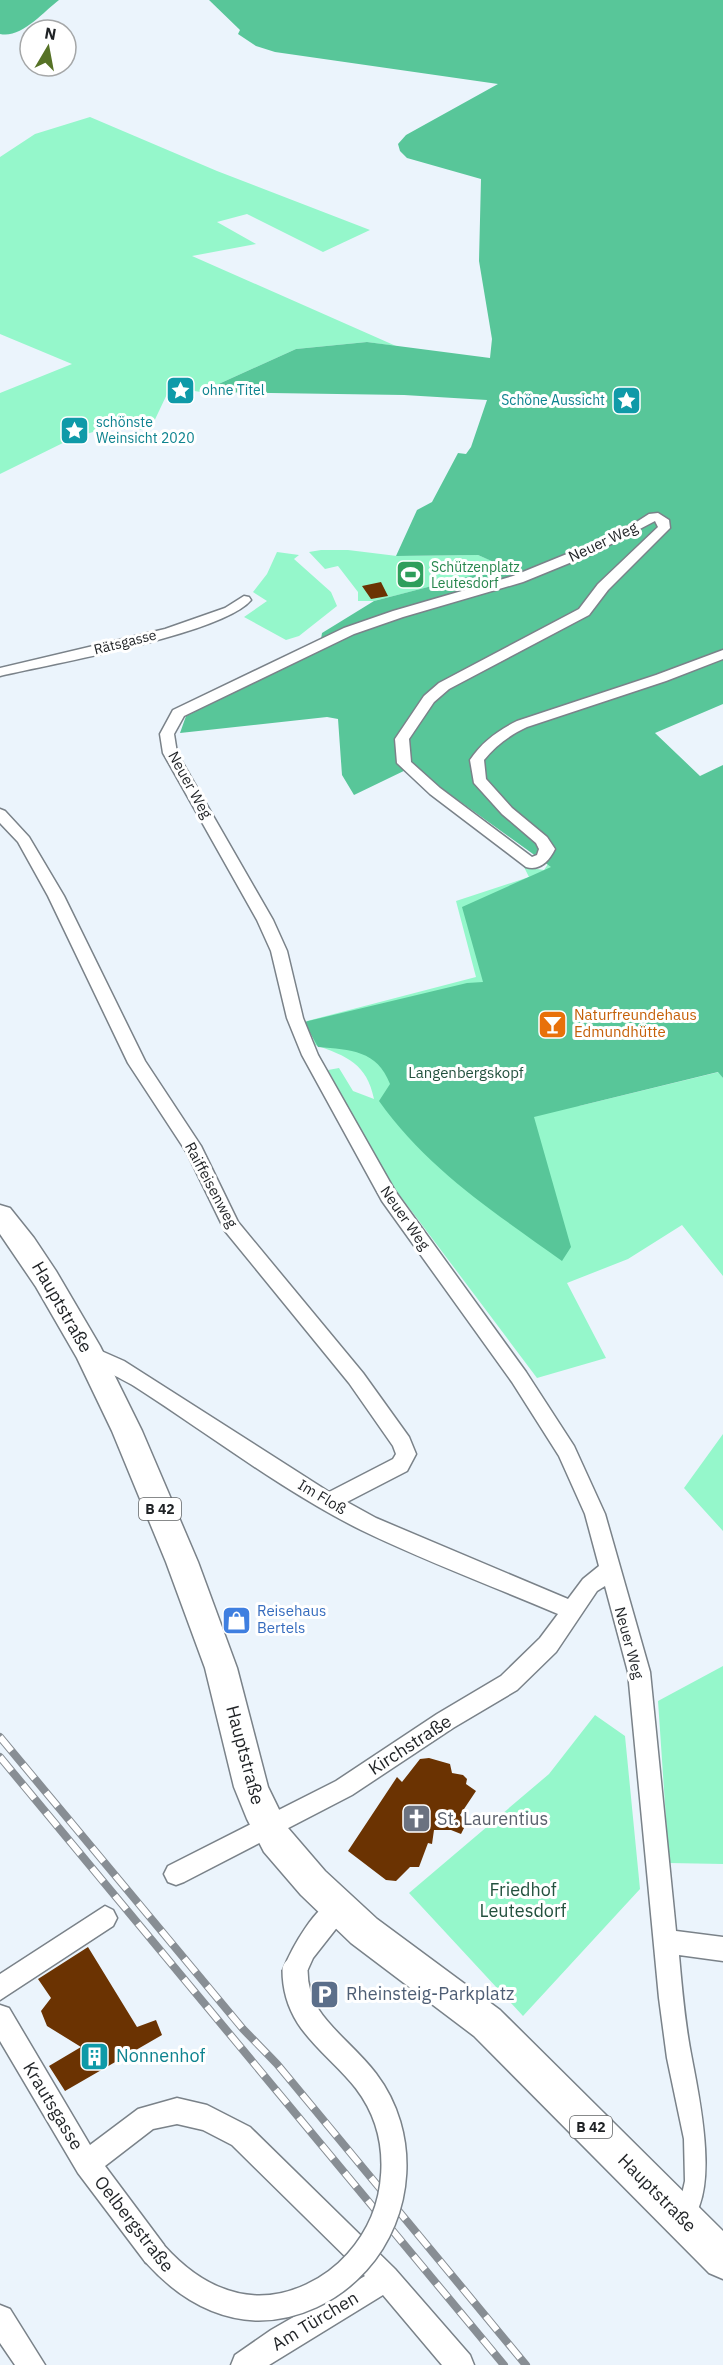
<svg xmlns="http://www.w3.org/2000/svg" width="723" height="2365" viewBox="0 0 723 2365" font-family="'IBM Plex Sans',sans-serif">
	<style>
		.green { fill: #95f7cb }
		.forest { fill: #58c699 }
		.building { fill: #6b3302 }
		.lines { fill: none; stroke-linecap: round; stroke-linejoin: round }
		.street-casing { stroke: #7a8289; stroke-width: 3 }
		.primary-casing { stroke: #7a8289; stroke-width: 3 }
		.street { fill: #fff; fill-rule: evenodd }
		.primary { fill: #fff; fill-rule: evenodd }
		.rail-casing { stroke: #888e94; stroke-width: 8 }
		.rail { stroke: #fff; stroke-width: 6; stroke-dasharray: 18; stroke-linecap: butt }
		.street-bridge-casing { stroke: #7a8289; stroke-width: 28; stroke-linecap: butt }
		.street-bridge { stroke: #fff; stroke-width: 25 }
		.labels { text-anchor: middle; stroke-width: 6; stroke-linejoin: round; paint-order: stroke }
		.far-culture-label { font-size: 14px; fill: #0d838f; stroke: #fff; text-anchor: start }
		.far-leisure-label { font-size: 14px; fill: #27864d; stroke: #fff; text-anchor: start }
		.far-street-label { font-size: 14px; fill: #1f2225; stroke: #fff }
		.shield { fill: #fff; stroke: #626466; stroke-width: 1.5 }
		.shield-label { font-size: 14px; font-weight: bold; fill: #1f2225 }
		.street-label { font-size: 15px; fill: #1f2225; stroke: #fff }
		.food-label { font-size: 15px; fill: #c56008; stroke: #fff; text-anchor: start }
		.park-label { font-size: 15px; fill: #23513e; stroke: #fff }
		.shop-label { font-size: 15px; fill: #366cbe; stroke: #fff; text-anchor: start }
		.near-street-label { font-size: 18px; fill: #1f2225; stroke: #fff }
		.near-worship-label { font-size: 18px; fill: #5b616d; stroke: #fff; text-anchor: start }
		.near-park-label { font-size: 18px; fill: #23513e; stroke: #fff }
		.near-service-label { font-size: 18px; fill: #4e5e75; stroke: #fff; text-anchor: start }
		.near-culture-label { font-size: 18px; fill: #0d838f; stroke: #fff; text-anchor: start }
	</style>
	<rect width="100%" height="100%" fill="#ebf4fc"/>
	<path class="green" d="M90 117 217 171 370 230 323 252 247 214 217 222 256 244 192 256 396 346 367 342 296 349 201 392 181 389 168 392 150 430 103 429 73 438 0 474V393L72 364 0 334V157L35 134Z
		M321 550H348L397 556 478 555 506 567 374 601H358V592L338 566 325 569 309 552Z
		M277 552 299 555 294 559 331 592 337 606 299 636 286 640 244 617 267 601 253 592 267 574Z
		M640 814 579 1106 719 1072 723 1078V1276L682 1225 628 1259 567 1283 606 1358 537 1378 386 1177 328 1070 339 1068 353 1091 374 1099C367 1064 347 1056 315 1045L307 1021 476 977 456 901 529 877 524 867 544 870 552 858Z
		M723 1434V1531L684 1488Z
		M723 1666V1864L669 1863 658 1701Z
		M595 1715 625 1736 640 1889 523 2016 409 1893 549 1774Z"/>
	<path class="forest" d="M0 0H59C43 12 21 39 0 34Z
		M209 0H723V704L655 733 700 776 723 765V1078L718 1072 534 1117 571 1247 562 1261C494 1212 428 1170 379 1101L390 1084C377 1050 351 1050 318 1047L304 1022 467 983 483 982 462 907 551 867 412 767 354 795 342 775 338 719 327 717 180 733 186 716 319 651 322 633 374 601 505 567 478 555 396 556 417 510 432 502 458 453 466 454 471 447 487 400 404 395 201 392 296 349 367 342 490 358 492 339 479 261 481 179 407 158 400 151 398 144 406 135 498 84 275 52 256 46 238 34 240 30Z"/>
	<path class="building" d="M381 582 388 596 371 599 362 586Z
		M429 1758 450 1764 452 1773 463 1775 467 1779 466 1784 476 1791 460 1815 467 1822 461 1834 451 1830H434L432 1844 428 1843 419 1867H410L396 1881 386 1880 348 1851 397 1777 402 1782 420 1759Z
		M88 1947 137 2027 156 2020 162 2035 65 2091 49 2066 81 2047 47 2026 41 2011 51 1998 38 1979Z"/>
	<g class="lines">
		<defs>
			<path id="street" d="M658 513 669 520 670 528 608 590 589 615 449 689 434 702 409 739 411 762 440 788 532 857 537 855 539 849 536 843 502 814 474 783 470 760C482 742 497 731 517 721L656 675 723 650V659L666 681 527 727C510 735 496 745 484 760L486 779 512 808 547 837 555 849C549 861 540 871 526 867L430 794 397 763 395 739 424 696 439 683 579 609 598 584 658 527 655 521 594 553 523 582 403 617 354 634 184 716 174 734 177 753 273 920 287 951 303 1018 318 1055 395 1191 526 1372 574 1446 605 1514 650 1672 676 1931 723 1937V1961L679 1955C682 1989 685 2025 692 2059 700 2102 723 2206 681 2229L672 2225 668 2216 682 2194 685 2181 684 2139 667 2058 659 1998 628 1672 605 1586 597 1591 556 1652 517 1690 453 1728 352 1795 184 1882 176 1885 168 1882 164 1874 168 1866 336 1781 437 1714 501 1676 540 1638 558 1614C492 1586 425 1561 361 1530 281 1490 209 1434 134 1386 123 1379 85 1362 80 1354L83 1349 90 1346 124 1361 329 1492 393 1459 396 1454 393 1446 349 1383 225 1231 187 1153 128 1063 48 896 18 842 0 823V809L5 811 29 837 64 896 145 1061 201 1146 238 1222 363 1373 409 1437 416 1454 407 1471 347 1502 376 1518 568 1599 583 1579 599 1566 585 1514 559 1456 512 1382 382 1201 302 1055 287 1018 271 951 257 920 163 753 160 734 173 710 344 628 393 611 513 576 584 547 635 523 649 514Z
				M244 596 249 597 251 600C223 634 50 664 0 676V668L165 629 225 608Z
				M338 1897 346 1900 350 1908 346 1916 313 1958 304 1978 295 1982 286 1978 283 1970C292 1947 315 1906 338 1897Z
				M105 1906 113 1910 117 1918 113 1926 0 2000V1974Z
				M0 2005 9 2008 90 2145 138 2109 177 2098 207 2105 250 2127 395 2269 470 2355 474 2365H442L383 2295 269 2365H231L235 2355 271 2330 365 2276 232 2145 203 2130 177 2124 153 2129 105 2166 164 2245 168 2254 164 2263 155 2267 146 2263 78 2173 0 2041Z
				M0 2305 10 2309 45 2365H15L0 2343Z"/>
			<path id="primary" d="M0 1205 10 1208 34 1238 56 1271 100 1346 142 1431 198 1562 237 1668 268 1787 288 1828 325 1871 377 1919 500 2010 723 2231V2279L709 2273 474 2036 351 1943 301 1895 264 1852 247 1819 234 1787 205 1668 166 1562 112 1431 77 1358 36 1287 0 1234Z"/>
		</defs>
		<use href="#street" class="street-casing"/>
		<use href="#primary" class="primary-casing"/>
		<use href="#street" class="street"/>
		<use href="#primary" class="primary"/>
		<defs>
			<path id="rail" d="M0 1737 243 2029 277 2064 526 2365
				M0 1757 504 2365"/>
		</defs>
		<use href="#rail" class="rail-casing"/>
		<use href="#rail" class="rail"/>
		<defs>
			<path id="street-bridge" d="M155 2254C182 2284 214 2306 256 2308 294 2309 332 2290 357 2262 402 2212 407 2135 366 2081 337 2043 295 2024 295 1970"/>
		</defs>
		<use href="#street-bridge" class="street-bridge-casing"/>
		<use href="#street-bridge" class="street-bridge"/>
	</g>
	<defs>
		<symbol id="sight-square" viewBox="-11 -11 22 22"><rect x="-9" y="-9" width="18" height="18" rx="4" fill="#0f9aa8" stroke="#fff"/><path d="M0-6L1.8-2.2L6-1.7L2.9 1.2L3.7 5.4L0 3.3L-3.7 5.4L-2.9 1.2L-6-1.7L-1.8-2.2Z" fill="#fff"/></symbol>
		<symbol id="stadium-square" viewBox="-11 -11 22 22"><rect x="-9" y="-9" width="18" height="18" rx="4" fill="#2e9e5b" stroke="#fff"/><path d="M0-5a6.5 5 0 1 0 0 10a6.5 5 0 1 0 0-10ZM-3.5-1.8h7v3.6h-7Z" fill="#fff"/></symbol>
		<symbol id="bar-square" viewBox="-11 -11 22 22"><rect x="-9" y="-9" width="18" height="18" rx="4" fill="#e8710a" stroke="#fff"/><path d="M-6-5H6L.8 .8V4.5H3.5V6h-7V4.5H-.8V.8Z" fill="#fff"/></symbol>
		<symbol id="shop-square" viewBox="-11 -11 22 22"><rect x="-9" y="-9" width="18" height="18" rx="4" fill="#3f7fe0" stroke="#fff"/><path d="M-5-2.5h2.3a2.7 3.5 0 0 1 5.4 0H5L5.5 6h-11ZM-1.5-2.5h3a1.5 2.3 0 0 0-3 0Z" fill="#fff"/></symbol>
		<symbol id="church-square" viewBox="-11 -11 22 22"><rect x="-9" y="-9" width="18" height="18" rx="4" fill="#6b7280" stroke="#fff"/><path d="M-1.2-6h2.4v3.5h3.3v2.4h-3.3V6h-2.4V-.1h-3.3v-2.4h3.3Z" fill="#fff"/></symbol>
		<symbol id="parking-square" viewBox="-11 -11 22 22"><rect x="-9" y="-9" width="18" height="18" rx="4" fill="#5c6f8a" stroke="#fff"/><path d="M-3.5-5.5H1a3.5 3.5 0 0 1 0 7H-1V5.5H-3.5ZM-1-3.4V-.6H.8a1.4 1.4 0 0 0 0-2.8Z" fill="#fff"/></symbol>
		<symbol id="building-square" viewBox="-11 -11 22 22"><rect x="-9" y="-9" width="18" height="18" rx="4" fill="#0f9aa8" stroke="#fff"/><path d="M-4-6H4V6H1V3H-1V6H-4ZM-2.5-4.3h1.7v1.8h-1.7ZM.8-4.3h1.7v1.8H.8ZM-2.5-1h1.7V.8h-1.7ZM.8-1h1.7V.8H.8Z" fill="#fff"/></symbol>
	</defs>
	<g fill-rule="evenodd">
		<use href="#sight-square" x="164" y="374" width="33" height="33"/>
		<use href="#sight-square" x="610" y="384" width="33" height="33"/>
		<use href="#sight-square" x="58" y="414" width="33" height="33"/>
		<use href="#stadium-square" x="394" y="558" width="33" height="33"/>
		<use href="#bar-square" x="536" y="1008" width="33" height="33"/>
		<use href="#shop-square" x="220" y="1604" width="33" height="33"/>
		<use href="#church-square" x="400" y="1802" width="33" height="33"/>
		<use href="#parking-square" x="308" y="1978" width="33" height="33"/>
		<use href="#building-square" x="78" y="2040" width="33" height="33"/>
	</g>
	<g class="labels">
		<g class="far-culture-label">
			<text x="202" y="395">ohne Titel</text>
			<text x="605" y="405" text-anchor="end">Schöne Aussicht</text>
			<text x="96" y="427">schönste<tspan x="96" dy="16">Weinsicht 2020</tspan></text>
		</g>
		<g class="far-leisure-label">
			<text x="431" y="572">Schützenplatz<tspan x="431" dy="16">Leutesdorf</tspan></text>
		</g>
		<g class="far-street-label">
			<text transform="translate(125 642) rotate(-14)" y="5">Rätsgasse</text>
		</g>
		<g class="shield">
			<rect x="139" y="1498" width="42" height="22" rx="4.5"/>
			<rect x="570" y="2116" width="42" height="22" rx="4.5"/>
		</g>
		<g class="shield-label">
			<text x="160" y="1514">B 42</text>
			<text x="591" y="2132">B 42</text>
		</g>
		<g class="street-label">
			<text transform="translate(603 542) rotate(-25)" y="5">Neuer Weg</text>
			<text transform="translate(190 785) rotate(61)" y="5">Neuer Weg</text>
			<text transform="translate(211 1185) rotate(62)" y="5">Raiffeisenweg</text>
			<text transform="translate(405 1218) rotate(55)" y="5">Neuer Weg</text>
			<text transform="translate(322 1497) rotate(31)" y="5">Im Floß</text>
			<text transform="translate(629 1643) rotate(75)" y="5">Neuer Weg</text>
		</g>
		<g class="food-label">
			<text x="574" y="1020">Naturfreundehaus<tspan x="574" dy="17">Edmundhütte</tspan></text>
		</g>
		<g class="park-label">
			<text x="466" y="1078">Langenbergskopf</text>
		</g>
		<g class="shop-label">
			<text x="257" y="1616">Reisehaus<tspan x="257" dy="17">Bertels</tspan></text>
		</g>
		<g class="near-street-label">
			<text transform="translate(62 1307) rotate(60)" y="6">Hauptstraße</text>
			<text transform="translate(410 1745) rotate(-33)" y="6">Kirchstraße</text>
			<text transform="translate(245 1755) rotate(75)" y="6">Hauptstraße</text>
			<text transform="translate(53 2106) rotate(59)" y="6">Krautsgasse</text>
			<text transform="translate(657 2193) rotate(45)" y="6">Hauptstraße</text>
			<text transform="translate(134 2224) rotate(52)" y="6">Oelbergstraße</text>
			<text transform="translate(315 2321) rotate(-31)" y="6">Am Türchen</text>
		</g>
		<g class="near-worship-label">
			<text x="437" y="1825">St. Laurentius</text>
		</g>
		<g class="near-park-label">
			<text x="523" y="1896">Friedhof<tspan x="523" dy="21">Leutesdorf</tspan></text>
		</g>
		<g class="near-service-label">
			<text x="346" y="2000">Rheinsteig-Parkplatz</text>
		</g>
		<g class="near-culture-label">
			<text x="116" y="2062">Nonnenhof</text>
		</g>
	</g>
	<g transform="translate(48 48) rotate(10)"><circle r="28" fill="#ffffff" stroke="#a5a7a8" stroke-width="1.5"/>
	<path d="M0-4.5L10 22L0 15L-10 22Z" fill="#567226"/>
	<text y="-9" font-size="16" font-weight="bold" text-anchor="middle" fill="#1f2225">N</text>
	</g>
</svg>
